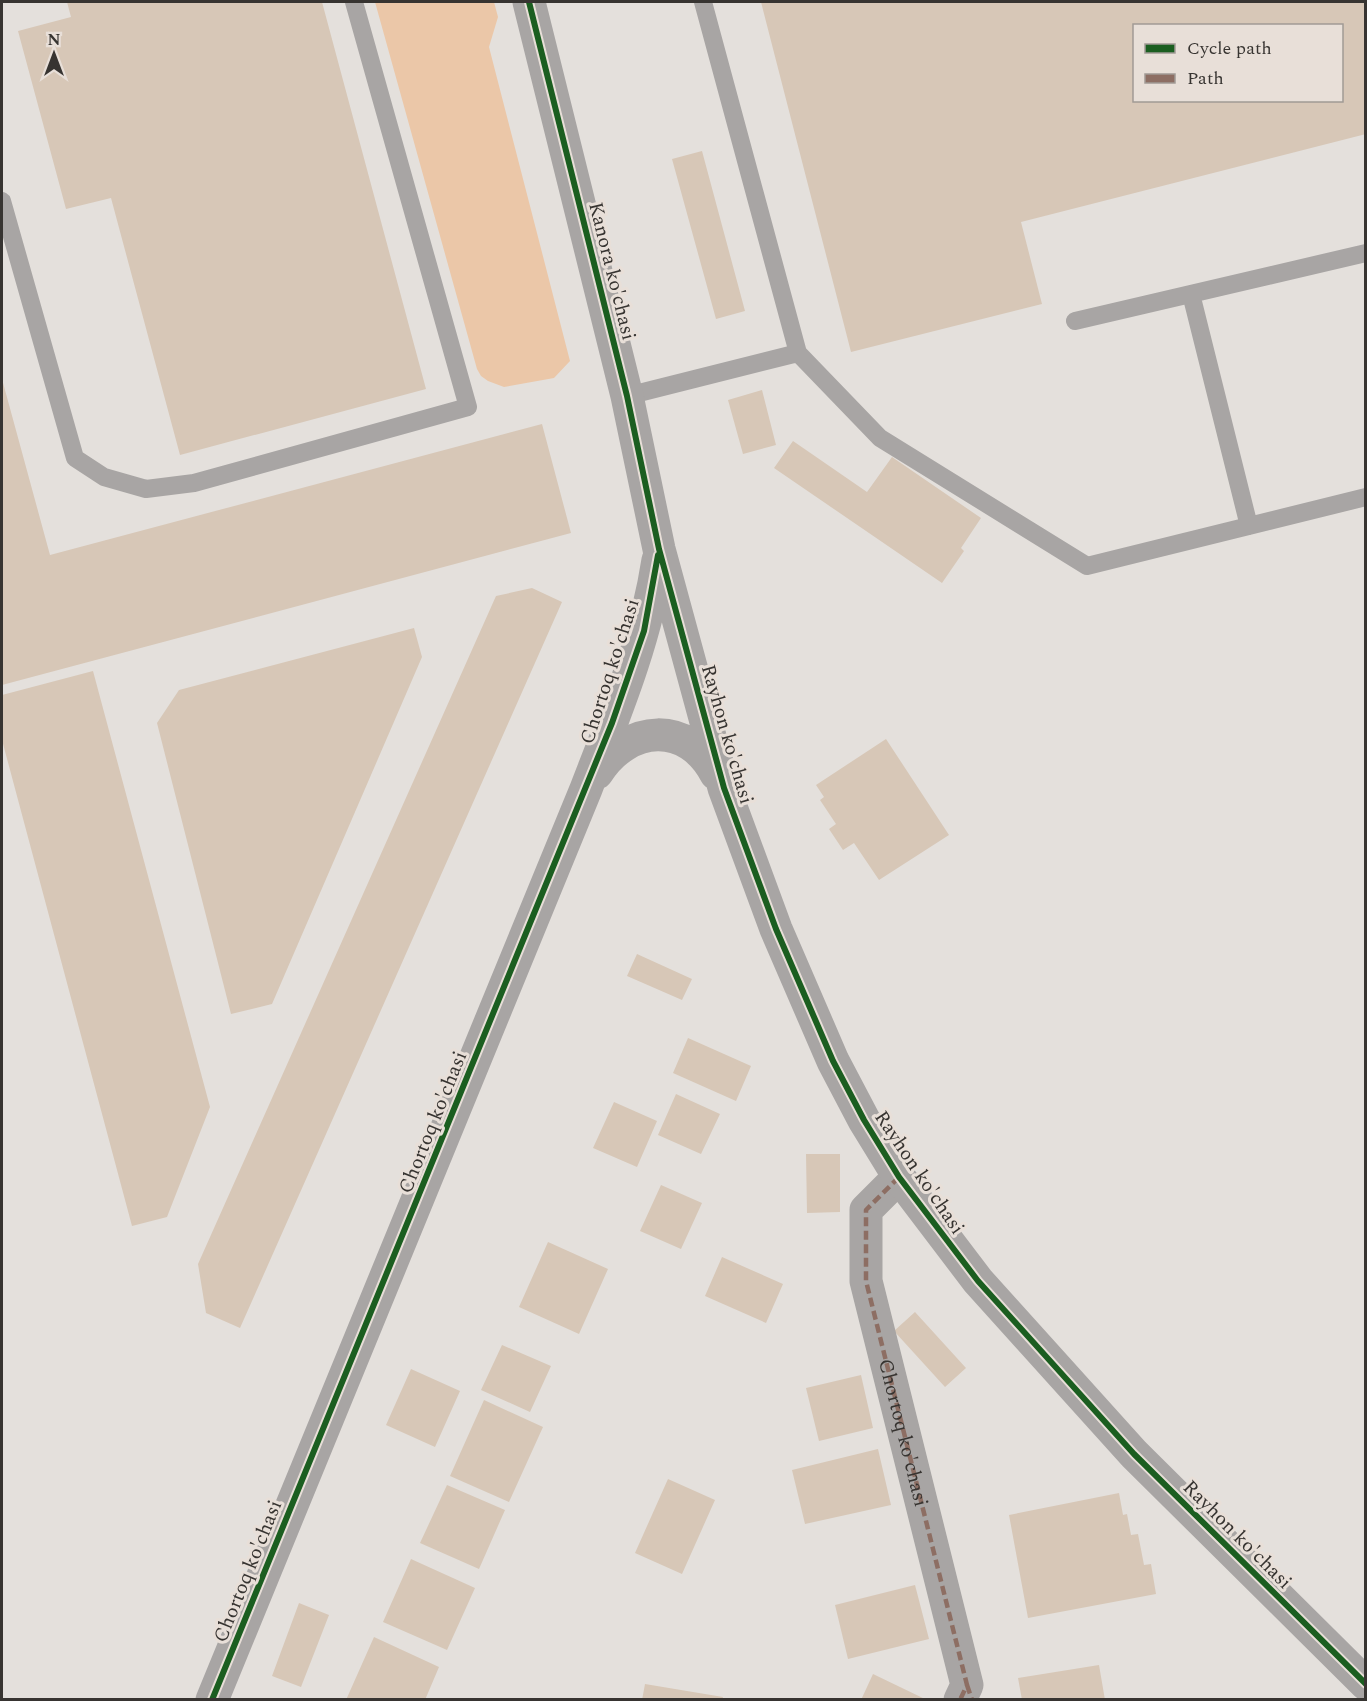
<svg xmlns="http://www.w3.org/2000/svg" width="1367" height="1701" viewBox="0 0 1367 1701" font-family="Spectral,serif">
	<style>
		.green { fill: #ebc7a8 }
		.building { fill: #d7c7b7; fill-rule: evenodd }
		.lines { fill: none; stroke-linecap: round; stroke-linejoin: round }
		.service { stroke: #a8a5a4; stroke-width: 18 }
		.minor { stroke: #a8a5a4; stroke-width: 33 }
		.tertiary { stroke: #a8a5a4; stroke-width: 33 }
		.quiet { stroke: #8d6e63; stroke-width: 4.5; stroke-dasharray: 9 4.5; stroke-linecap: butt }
		.cycleway-casing { stroke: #e8dfd8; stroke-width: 10 }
		.cycleway { stroke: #1b5e20; stroke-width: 6 }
		.labels { text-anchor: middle; stroke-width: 6; stroke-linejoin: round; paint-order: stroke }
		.street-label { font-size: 20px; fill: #373431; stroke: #e8dfd8 }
	</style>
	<rect width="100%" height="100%" fill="#e4e0dc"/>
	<path class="green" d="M375 2H494L498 17 489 47 570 361 554 378 504 387 488 381 481 376 477 369Z"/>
	<path class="building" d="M67 2H322L426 389 180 455 111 198 66 209 18 31 71 17Z
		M761 2H1366V134L1021 222 1042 304 851 352ZM1134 26H1342V100H1134Z
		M702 151 745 311 716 319 672 159Z
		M2 379 50 555 542 424 571 533 2 685Z
		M762 390 776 445 743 454 728 400Z
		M793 441 867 492 892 457 981 518 961 548 964 551 942 583 774 468Z
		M532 588 562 602 240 1328 206 1313 198 1264 496 596Z
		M414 628 422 657 272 1004 231 1014 157 723 179 690Z
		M93 671 210 1107 167 1217 132 1226 2 740V695Z
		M886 739 949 835 879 880 854 843 843 850 829 829 836 824 820 800 824 797 816 785Z
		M637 954 692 979 682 1000 627 976Z
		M688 1038 751 1066 736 1101 673 1073Z
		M676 1094 720 1114 701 1154 658 1135Z
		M614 1102 657 1121 637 1167 593 1148Z
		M806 1154H840V1212L807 1213Z
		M661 1185 702 1203 681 1249 640 1231Z
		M548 1242 608 1269 579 1334 519 1307Z
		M722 1257 783 1284 766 1323 705 1296Z
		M915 1312 966 1368 945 1387 894 1331Z
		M502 1345 551 1366 530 1412 481 1390Z
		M411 1369 460 1391 435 1447 386 1425Z
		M861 1375 873 1428 819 1441 806 1388Z
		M484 1400 543 1427 509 1502 450 1476Z
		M878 1449 891 1505 805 1524 792 1470Z
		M668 1479 715 1500 682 1574 635 1553Z
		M447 1485 505 1510 479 1569 420 1543Z
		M1119 1493 1123 1515 1127 1514 1131 1535 1138 1534 1144 1565 1151 1564 1156 1594 1028 1618 1009 1515Z
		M411 1559 475 1588 447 1650 383 1622Z
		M915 1585 929 1639 848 1659 835 1605Z
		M299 1603 329 1615 301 1687 272 1676Z
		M374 1637 439 1667 425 1700H346Z
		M1099 1665 1105 1700H1022L1018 1678Z
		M873 1674 927 1700H861Z
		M645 1684 723 1697 722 1700H642Z"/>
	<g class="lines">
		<path class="service" d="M2 201 75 458 104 477 146 489 194 483 468 407 354 2
			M1191 294 1249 526
			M1075 321 1366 253
			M798 353 880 438 1087 566 1366 497
			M627 396 798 353 703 2"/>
		<path class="minor" id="s1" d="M899 1177 866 1210V1281L967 1685 960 1700"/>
		<path class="tertiary" d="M529 2 627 396 659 549 724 788 776 929 833 1061 864 1120 899 1177 978 1281 1134 1454 1366 1684
			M597 773C628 724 688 720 716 774
			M212 1700 586 789C615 714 646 640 658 560"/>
		<path class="quiet" d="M899 1177 866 1210V1281L967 1685 960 1700
			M967 1685 972 1700"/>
		<defs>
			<path id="cycleway" d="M529 2 627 396 659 549 724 788 776 929 833 1061 864 1120 899 1177 978 1281 1134 1454 1366 1684
				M212 1700 612 723 644 631 658 555"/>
		</defs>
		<use href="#cycleway" class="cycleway-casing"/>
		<use href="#cycleway" class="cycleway"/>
	</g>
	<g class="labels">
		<g class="street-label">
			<text transform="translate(613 271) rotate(76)" y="7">Kanora ko'chasi</text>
			<text transform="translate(609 671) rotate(-72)" y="7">Chortoq ko'chasi</text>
			<text transform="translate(728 734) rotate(74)" y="7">Rayhon ko'chasi</text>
			<text transform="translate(432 1122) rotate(-68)" y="7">Chortoq ko'chasi</text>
			<text transform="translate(920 1172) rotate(56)" y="7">Rayhon ko'chasi</text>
			<text dy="7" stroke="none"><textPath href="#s1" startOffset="274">Chortoq ko'chasi</textPath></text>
			<text transform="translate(1238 1534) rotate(45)" y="7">Rayhon ko'chasi</text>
			<text transform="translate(247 1571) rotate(-68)" y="7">Chortoq ko'chasi</text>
		</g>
	</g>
	<rect width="1367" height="1701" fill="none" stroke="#373431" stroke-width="6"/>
	<rect x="1133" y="24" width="210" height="78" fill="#e8dfd8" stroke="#a19b95" stroke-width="1.5"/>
	<rect x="1145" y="44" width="30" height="9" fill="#1b5e20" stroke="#a19b95" stroke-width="1.5"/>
	<text x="1187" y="54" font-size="18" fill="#373431">Cycle path</text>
	<rect x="1145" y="74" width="30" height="9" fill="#8d6e63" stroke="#a19b95" stroke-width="1.5"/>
	<text x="1187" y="84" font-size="18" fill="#373431">Path</text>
	<g transform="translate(54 54)" stroke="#e8dfd8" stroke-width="4.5" paint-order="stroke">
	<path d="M0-4.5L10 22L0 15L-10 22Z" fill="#373431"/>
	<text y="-9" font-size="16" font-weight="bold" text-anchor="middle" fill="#373431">N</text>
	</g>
</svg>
